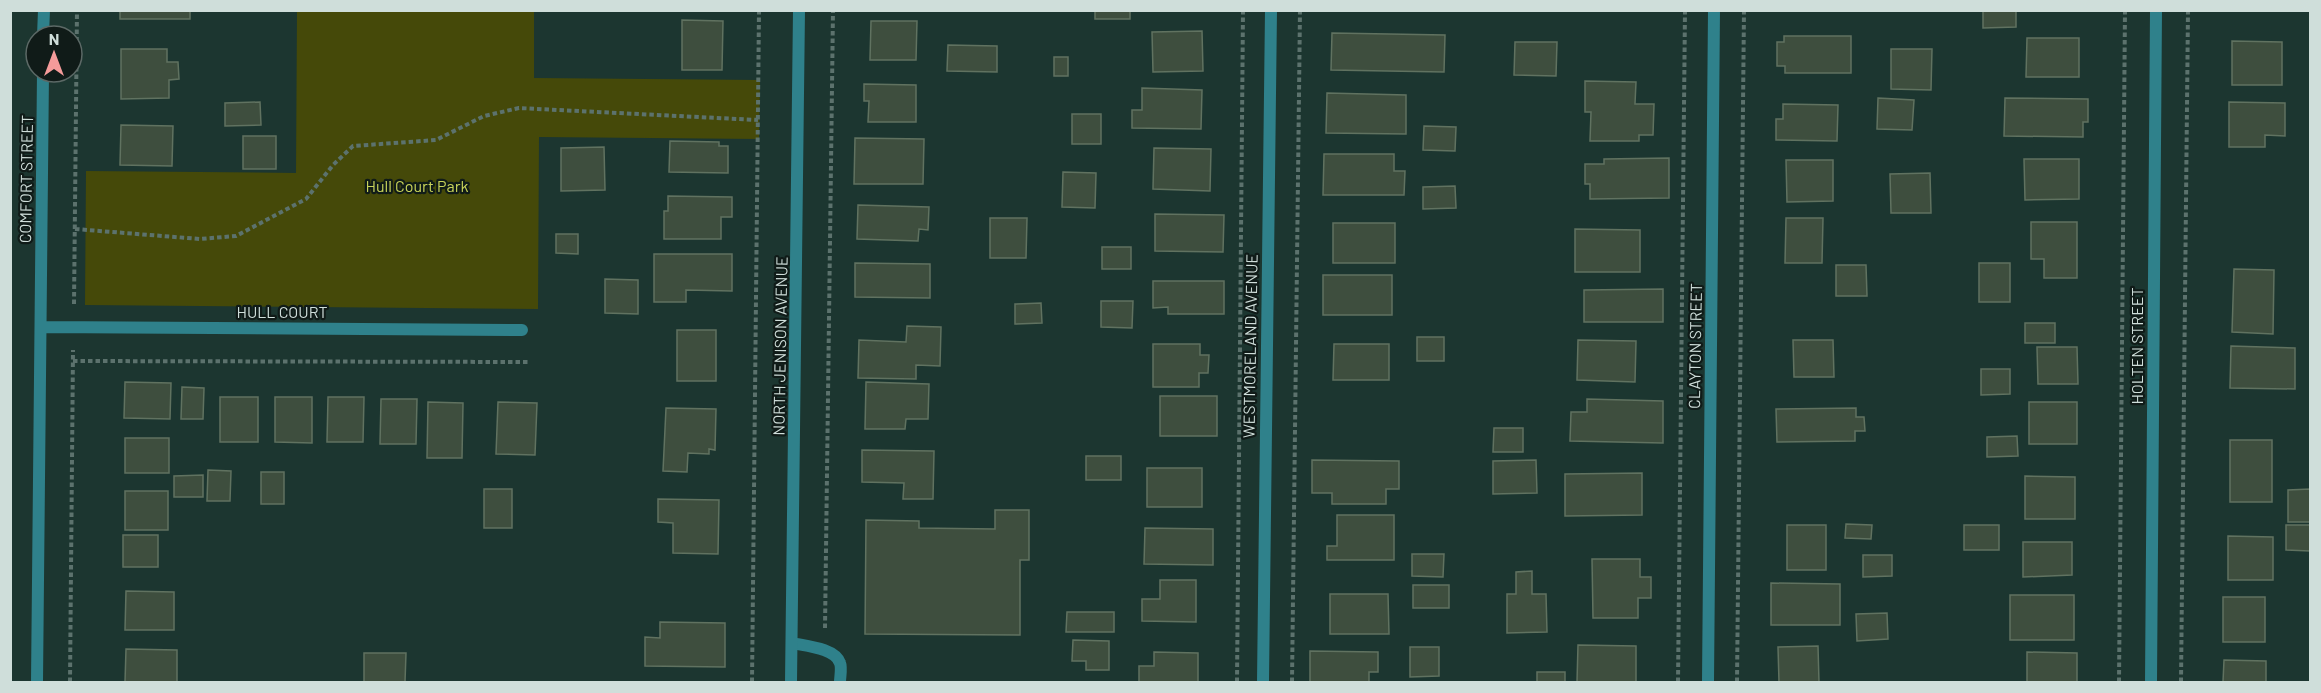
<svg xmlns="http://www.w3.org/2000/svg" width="2321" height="693" viewBox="0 0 2321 693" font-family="Barlow,sans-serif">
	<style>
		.green { fill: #454909 }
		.building { fill: #3e4e3e; stroke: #607260; stroke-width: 1.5 }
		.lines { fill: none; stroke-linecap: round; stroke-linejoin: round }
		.path { stroke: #5c726d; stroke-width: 4; stroke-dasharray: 4.5 3; stroke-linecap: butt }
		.service { stroke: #2f818b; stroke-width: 12 }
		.minor { stroke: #2f818b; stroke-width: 12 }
		.labels { text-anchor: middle; stroke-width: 4.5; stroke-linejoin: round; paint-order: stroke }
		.street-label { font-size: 16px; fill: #cfdeda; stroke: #101b18 }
		.park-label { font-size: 16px; fill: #c9d45a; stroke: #101b18 }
	</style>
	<rect width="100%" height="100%" fill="#1c3630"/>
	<path class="green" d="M297 11H534V78L760 80 759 139 539 137 538 309 85 305 86 171 296 173Z"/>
	<path class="building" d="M120 10H190V19H120Z
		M1095 10H1130V19H1095Z
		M1983 10H2016V27L1983 28Z
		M682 20 723 21 722 70H682Z
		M871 21H917L916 60H870Z
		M1202 31 1203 71 1153 72 1152 32Z
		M1332 33 1445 35 1444 72 1331 70Z
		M1784 36H1851V73H1785V66H1777V42H1784Z
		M2027 38H2079V77H2026Z
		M2232 41 2282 42V85H2232Z
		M1515 42H1557L1556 76 1514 75Z
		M948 45 997 46V72L947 71Z
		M121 49H167V62H178L179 79 169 80V98L121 99Z
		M1891 49H1932L1931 90 1891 89Z
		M1054 57H1068V76H1054Z
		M1585 81 1636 82 1635 104H1654L1653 135H1639V141H1590L1591 112H1585Z
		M864 84 916 85V122H868L869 101H864Z
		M1142 88 1202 90 1201 129 1132 128V110H1142Z
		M1327 93 1406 95V134L1326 133Z
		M1878 98 1914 100 1912 130 1877 129Z
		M2005 98 2088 99V122H2083V137L2004 136Z
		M260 102 261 125 225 126V103Z
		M2229 102 2285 103V136L2265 135V147H2229Z
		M1783 104 1838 105 1837 141 1776 140V119H1783Z
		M1072 114H1101V144H1072Z
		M121 125 173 126 172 166 120 165Z
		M1424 126 1456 127 1455 151 1423 150Z
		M243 136H276V169H243Z
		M855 138 924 139 923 184H854Z
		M670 141 719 142V146H728V173L669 172Z
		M604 147 605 190 561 191V148Z
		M1154 148 1211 149 1210 191 1153 189Z
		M1324 154H1394V171H1405L1404 195H1323Z
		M1669 158V198L1590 199V184H1585V164H1604V159Z
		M2024 159H2079V199L2025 200Z
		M1786 160H1833V201L1787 202Z
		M1063 172 1096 173 1095 208 1062 207Z
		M1930 173 1931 213H1891L1890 174Z
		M1455 186 1456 208 1423 209V187Z
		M668 196 732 197V217H721V239H664V211H668Z
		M858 205 929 207 928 230 919 229 918 241 857 239Z
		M1155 214 1224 215 1223 252 1155 251Z
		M990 218H1027L1026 258H990Z
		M1786 218H1823L1822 263H1785Z
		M2031 222H2077V278H2044V259H2031Z
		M1333 223H1395V263H1333Z
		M1575 229 1640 230V272H1575Z
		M556 234H578V254L556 253Z
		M1102 247H1131V269H1102Z
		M654 254H732V291L686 290V302H654Z
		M855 263 930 264V298L855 297Z
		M1979 263H2010V302H1979Z
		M1836 265H1866L1867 296H1836Z
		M2234 269 2274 270 2273 334 2232 332Z
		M1323 275H1392V315H1323Z
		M605 279 638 280V314L605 313Z
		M1153 281H1224V314H1168V307L1153 308Z
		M1663 289V322H1584V290Z
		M1101 301H1133L1132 328 1101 327Z
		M1041 303 1042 323 1015 324V304Z
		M2025 323H2055V343H2025Z
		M907 326 941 327 940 366 916 365V379L858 378 859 340 906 342Z
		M677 330H716V381H677Z
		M1417 337H1444V361H1417Z
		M1578 340 1636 341 1635 382 1577 380Z
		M1793 340H1833L1834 377H1794Z
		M1153 344H1200V355H1209L1208 373H1199V387H1153Z
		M1334 344H1389V380H1333Z
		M2231 346 2295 348V389L2230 388Z
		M2037 347H2077L2078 384H2038Z
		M1981 369H2010V394L1981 395Z
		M125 382 171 383 170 419 124 418Z
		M866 382 929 384 928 419H906L905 429H865Z
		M182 387 204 388 203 419H181Z
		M1160 396H1217V436H1160Z
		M220 397H258V442H220Z
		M275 397H312V443L275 442Z
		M328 397H364L363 442H327Z
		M381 399H417L416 444H380Z
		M1587 399 1663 401V443L1570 441 1571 412H1587Z
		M428 402 463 403 462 458H427Z
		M498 402 537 403 535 455 496 454Z
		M2029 402H2077V444H2029Z
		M666 408 716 409 715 450 709 449V454L688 453 687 472 663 471Z
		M1856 408V417H1864L1865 431H1855V441L1777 442 1776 409Z
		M1494 428H1523V452H1493Z
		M2017 436 2018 456 1987 457V437Z
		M125 438H169V473H125Z
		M2230 440H2272V502H2230Z
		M862 450 934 451 933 499H903L904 483 862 482Z
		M1086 456H1121V480H1086Z
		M1312 460 1399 461V489H1386V504H1332V493H1312Z
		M1536 460 1537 493 1493 494V461Z
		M1147 468H1202V507H1147Z
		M208 470 231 471 230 501H207Z
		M261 472H284V504H261Z
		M1642 473V515L1565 516V474Z
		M203 475V497H174V476Z
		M2025 476 2075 477V519H2025Z
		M484 489H512V528H484Z
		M2310 489V522H2288V490Z
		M125 491H168V530H125Z
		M658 499 719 500 718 554 673 553V523L658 522Z
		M995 510H1029V560H1020V635L865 634 866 520 919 521V528L995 529Z
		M1337 515H1394V560H1327V546H1337Z
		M1846 524 1872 525 1871 539 1845 538Z
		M1787 525H1826V570H1787Z
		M1964 525H1999V550H1964Z
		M2286 525H2310V551L2286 550Z
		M1145 528 1213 529V565L1144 564Z
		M123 535H158V567H123Z
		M2228 536 2273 537V580H2228Z
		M2023 542H2072V575L2023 577Z
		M1412 554H1444L1443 577 1412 576Z
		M1863 555H1892V576L1863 577Z
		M1592 559H1640V577H1651V598H1638V618H1593Z
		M1532 571V594H1546L1547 632 1507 633V594H1516V572Z
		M1160 580H1196V622L1142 621V599H1160Z
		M1771 583 1840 584V625H1771Z
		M1413 585H1449V608H1413Z
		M126 591 174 592V630H125Z
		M1330 594H1388L1389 634H1330Z
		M2010 595H2074V640H2010Z
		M2223 597H2265V642H2223Z
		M1067 612H1114V632H1066Z
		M1887 613 1888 639 1857 641 1856 614Z
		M660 622 725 623V667L645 666V637L660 638Z
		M1073 640 1109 641V670H1086V661H1072Z
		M1578 645 1636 646V682H1577Z
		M1818 646 1819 682H1779L1778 647Z
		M1410 647H1439V676L1410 677Z
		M126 649 177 650V682H125Z
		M1310 651 1378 652V672H1369V682H1310Z
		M1154 652 1198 653V682H1139V666H1154Z
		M2027 652 2077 653V682H2027Z
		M364 653H406L405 682H364Z
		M2224 660 2266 661V682H2223Z
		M1537 672H1565V682H1537Z"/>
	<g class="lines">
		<path class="path" d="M75 229 200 239 236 236 306 199 333 165 353 146 436 140 484 116 519 108 758 120
			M74 304 77 10
			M73 361 528 362
			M825 628 833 10
			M70 682 73 350
			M752 682 759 10
			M1237 682 1243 10
			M1292 682 1300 10
			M1678 682 1685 10
			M1737 682 1744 10
			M2119 682 2125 10
			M2181 682 2188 10"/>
		<path class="service" d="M792 643C805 646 835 648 840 663 842 668 840 677 840 682"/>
		<path class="minor" d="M43 36 44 10
			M41 327 522 330
			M37 682 43 72
			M791 682 799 10
			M1263 682 1271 10
			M1708 682 1714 10
			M2151 682 2156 10"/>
	</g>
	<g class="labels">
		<g class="street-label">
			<text transform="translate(26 179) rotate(-89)" y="6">COMFORT STREET</text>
			<text x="282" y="318">HULL COURT</text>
			<text transform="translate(780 346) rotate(-89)" y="6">NORTH JENISON AVENUE</text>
			<text transform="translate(1250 346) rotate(-89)" y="6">WESTMORELAND AVENUE</text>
			<text transform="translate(1695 346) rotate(-89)" y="6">CLAYTON STREET</text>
			<text transform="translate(2137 346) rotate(-90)" y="6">HOLTEN STREET</text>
		</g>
		<g class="park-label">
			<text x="417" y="192">Hull Court Park</text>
		</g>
	</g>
	<rect width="2321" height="693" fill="none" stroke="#cfdeda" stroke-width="24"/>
	<g transform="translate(54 54)"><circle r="28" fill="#101b18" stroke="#5c6966" stroke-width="1.5"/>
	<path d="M0-4.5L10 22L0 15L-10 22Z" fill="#f59b9a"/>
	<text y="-9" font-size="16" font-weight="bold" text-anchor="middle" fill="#cfdeda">N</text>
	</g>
</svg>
